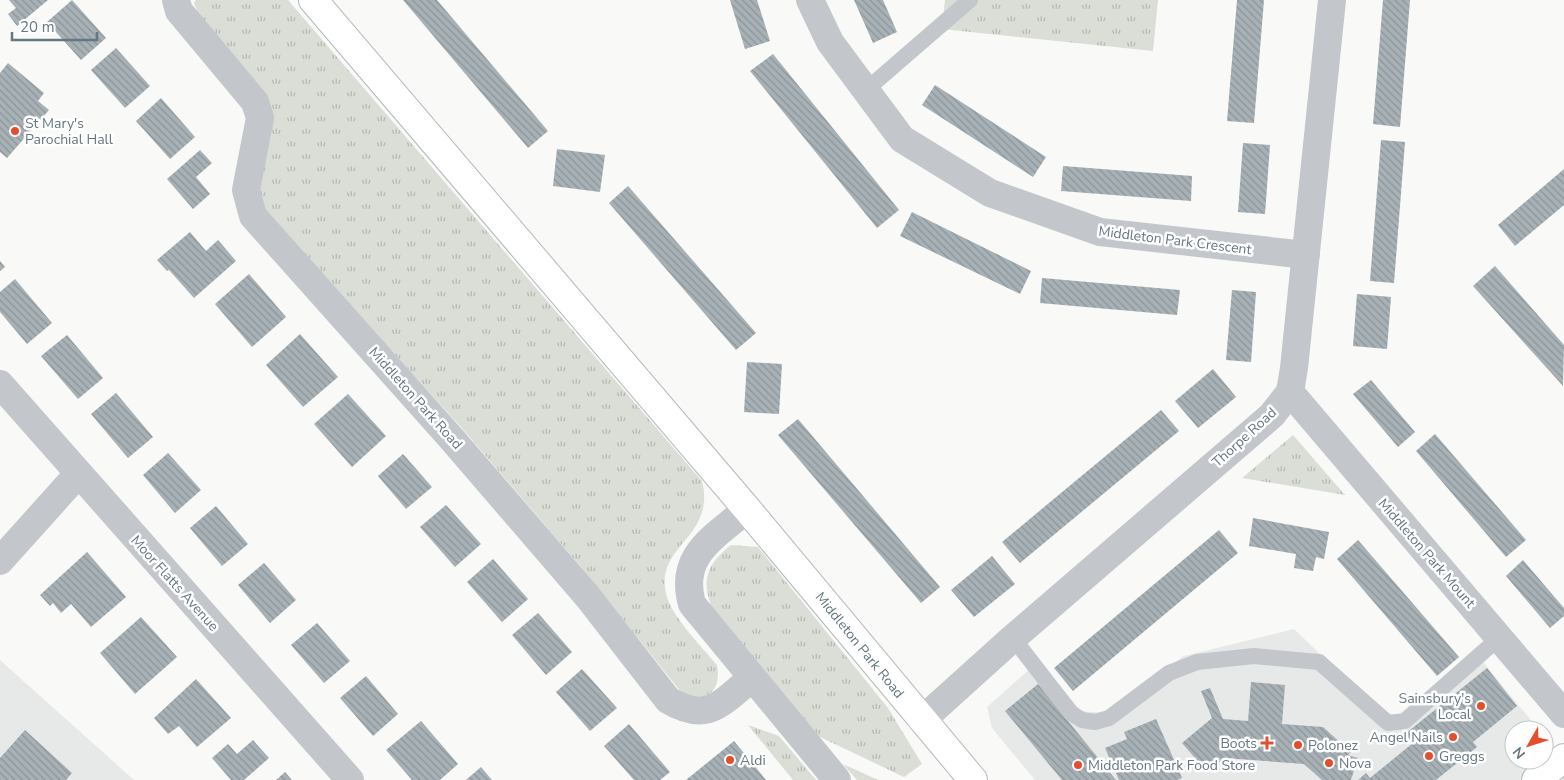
<svg xmlns="http://www.w3.org/2000/svg" width="1564" height="780" viewBox="0 0 1564 780" font-family="'Nunito Sans',sans-serif">
	<style>
		.built { fill: #e7e9e8 }
		.grass { fill: url(#grass-tufts) }
		.building { fill: url(#building-back-hatch) }
		.lines { fill: none; stroke-linecap: round; stroke-linejoin: round }
		.secondary-casing { stroke: #b3b9be; stroke-width: 30 }
		.lane { stroke: #c3c7cb; stroke-width: 16 }
		.street { stroke: #c3c7cb; stroke-width: 28 }
		.secondary { stroke: #fff; stroke-width: 28 }
		.poi-dot { fill: #e34f2e; stroke: #fff; stroke-width: 2 }
		.labels { text-anchor: middle; stroke-width: 5; stroke-linejoin: round; paint-order: stroke }
		.poi-label { font-size: 14px; fill: #657782; stroke: #fff; text-anchor: start }
		.street-label { font-size: 14px; fill: #657782; stroke: #fff }
	</style>
	<defs>
		<pattern id="grass-tufts" width="24" height="20" patternUnits="userSpaceOnUse" patternTransform="scale(1.25)"><rect width="24" height="20" fill="#daded6"/><path d="M3 7l-1-3M5 7V3M7 7l1-3M15 17l-1-3M17 17v-4M19 17l1-3" fill="none" stroke="#b4b9b3"/></pattern>
		<pattern id="building-back-hatch" width="6" height="6" patternUnits="userSpaceOnUse" patternTransform="scale(1.25)"><rect width="6" height="6" fill="#a7b1b6"/><path d="M-1 5l2 2M0 0l6 6M5-1l2 2" fill="none" stroke="#8c9599"/></pattern>
	</defs>
	<rect width="100%" height="100%" fill="#f9f9f7"/>
	<path class="built" d="M1294 629 1379 711 1397 716 1474 651 1539 730H1514V760H1544V737L1564 761V780H1035L992 728 987 707 1039 661 1081 711 1104 713 1184 656Z
		M0 660 134 780H0Z"/>
	<path class="grass" d="M196 0H288L702 481C717 540 649 546 668 600 676 621 702 647 717 665 722 693 705 704 681 692L581 567 460 426 263 210C261 202 258 193 259 186 262 157 282 125 266 98L198 13 194 3Z
		M945 0H1158L1153 51 942 29Z
		M1293 435 1345 495 1242 478Z
		M731 545 758 547 888 708 922 764 904 777 818 736 714 612C700 581 706 565 731 545Z
		M748 725 779 736 816 780H793Z
		M843 764 878 780H857Z"/>
	<path class="building" d="M9 0H48L17 26 8 14 16 8Z
		M72 0 106 38 81 60 47 22Z
		M403 0H437L548 131 528 148Z
		M730 0H757L770 41 745 49Z
		M854 0H883L897 32 873 43Z
		M1237 0H1264L1254 123 1227 121Z
		M1383 0H1410L1400 127 1373 124Z
		M116 48 150 86 125 108 91 70Z
		M773 54 899 210 877 228 750 71Z
		M8 63 44 93 38 101 49 110 7 158 0 152V73Z
		M935 85 1046 157 1033 177 922 105Z
		M161 98 195 137 170 159 136 121Z
		M1381 140 1405 142 1394 283 1370 281Z
		M1243 143 1270 145 1265 214 1238 212Z
		M557 149 605 155 600 192 553 186Z
		M200 150 212 163 196 177 210 194 193 209 167 179Z
		M1063 166 1192 176 1191 201 1061 191Z
		M1564 169V205L1515 246 1498 225Z
		M628 186 756 333 736 350 609 203Z
		M912 212 1031 271 1020 294 900 236Z
		M190 232 206 251 218 240 236 261 194 298 169 270 167 271 157 260Z
		M0 261 5 267 0 271Z
		M1495 266 1564 345 1563 386 1473 286Z
		M249 274 286 317 252 347 215 304Z
		M1042 278 1180 290 1177 315 1040 303Z
		M15 279 52 323 27 344 0 312V292Z
		M1232 290 1256 292 1251 362 1226 360Z
		M1357 294 1391 297 1387 349 1353 346Z
		M300 334 338 377 303 407 266 365Z
		M67 335 103 378 78 399 41 356Z
		M747 362 782 364 779 414 744 412Z
		M1213 369 1236 397 1198 428 1175 401Z
		M1371 380 1415 432 1398 447 1353 394Z
		M116 393 153 437 128 458 91 414Z
		M348 394 386 436 352 467 314 424Z
		M1161 410 1179 431 1020 563 1002 542Z
		M798 419 940 587 921 603 778 435Z
		M1435 434 1526 540 1506 557 1416 451Z
		M168 453 201 490 175 513 143 475Z
		M403 454 432 487 406 509 378 476Z
		M446 505 481 544 455 567 420 527Z
		M216 506 248 544 222 566 190 528Z
		M1253 518 1329 532 1324 559 1316 557 1313 571 1294 568 1296 554 1249 546Z
		M1219 530 1238 553 1073 691 1054 668Z
		M1358 540 1459 657 1437 676 1337 559Z
		M87 552 126 597 91 627 71 604 61 613 53 603 50 606 40 595Z
		M992 556 1015 584 974 617 951 590Z
		M493 559 528 599 502 622 467 582Z
		M1523 560 1564 608V616L1550 628 1506 576Z
		M264 563 296 600 270 623 238 585Z
		M538 613 572 652 546 675 512 635Z
		M141 617 177 657 135 694 100 653Z
		M317 623 350 661 324 683 291 645Z
		M1487 668 1517 706 1473 742 1477 747 1436 780H1358L1366 773 1370 778 1413 743 1405 734Z
		M582 669 617 708 590 731 556 692Z
		M366 676 398 714 373 736 340 698Z
		M196 679 231 718 197 747 179 726 168 734 154 718Z
		M1251 682 1285 685 1282 724 1323 727 1351 752 1348 755 1358 758 1351 780H1322L1304 764 1225 758 1207 772 1182 743 1212 718 1201 691 1210 688 1223 719 1248 721Z
		M1038 684 1116 780H1062L1005 711Z
		M1156 719 1182 778 1177 780H1119L1105 748 1127 739 1124 732Z
		M421 721 458 764 440 780H412L386 750Z
		M629 724 670 772 660 780H634L604 746Z
		M25 730 72 773 66 780H0V758Z
		M253 740 269 758 244 780H231L212 758 228 744 237 754Z
		M734 741 766 780H686Z
		M481 767 492 780H466Z
		M285 772 292 780H276Z"/>
	<g class="lines">
		<defs>
			<path id="secondary" d="M313 0 747 509 973 780
				M1536 780 1564 758"/>
		</defs>
		<use href="#secondary" class="secondary-casing"/>
		<path class="lane" d="M866 90 970 0
			M1013 638 1071 713 1082 720 1095 722 1109 718 1169 673 1197 662 1254 656 1319 662 1388 723 1405 721 1500 637"/>
		<path class="street" d="M176 0 179 11 255 102 260 118 246 190 253 216 451 438 588 597 668 700C708 724 721 703 752 678
			M810 0 830 42 902 139 990 193 1100 232 1306 255
			M0 384 350 780
			M1290 392 1564 714
			M747 509C715 537 678 555 692 604L837 780
			M0 561 78 474
			M922 720 1013 638 1272 415 1290 392 1294 368 1332 0"/>
		<use href="#secondary" class="secondary"/>
	</g>
	<g class="poi-dot">
		<circle cx="15" cy="131" r="5"/>
		<circle cx="1481" cy="706" r="5"/>
		<circle cx="1453" cy="737" r="5"/>
		<path d="M1264.5 735.5h5v5h5v5h-5v5h-5v-5h-5v-5h5z"/>
		<circle cx="1298" cy="745" r="5"/>
		<circle cx="1429" cy="756" r="5"/>
		<circle cx="730" cy="760" r="5"/>
		<circle cx="1329" cy="763" r="5"/>
		<circle cx="1078" cy="765" r="5"/>
	</g>
	<g class="labels">
		<g class="poi-label">
			<text x="25" y="128">St Mary's<tspan x="25" dy="16">Parochial Hall</tspan></text>
			<text x="1471" y="703" text-anchor="end">Sainsbury's<tspan x="1471" dy="16">Local</tspan></text>
			<text x="1443" y="742" text-anchor="end">Angel Nails</text>
			<text x="1257" y="748" text-anchor="end">Boots</text>
			<text x="1308" y="750">Polonez</text>
			<text x="1439" y="761">Greggs</text>
			<text x="740" y="765">Aldi</text>
			<text x="1339" y="768">Nova</text>
			<text x="1088" y="770">Middleton Park Food Store</text>
		</g>
		<g class="street-label">
			<text transform="translate(1175 240) rotate(7)" y="5">Middleton Park Crescent</text>
			<text transform="translate(416 398) rotate(48)" y="5">Middleton Park Road</text>
			<text transform="translate(1244 437) rotate(-42)" y="5">Thorpe Road</text>
			<text transform="translate(1427 553) rotate(49)" y="5">Middleton Park Mount</text>
			<text transform="translate(175 583) rotate(48)" y="5">Moor Flatts Avenue</text>
			<text transform="translate(860 645) rotate(51)" y="5">Middleton Park Road</text>
		</g>
	</g>
	<g transform="translate(1529 745) rotate(231)"><circle r="24" fill="#ffffff" stroke="#c1c9cd"/>
	<path d="M0-4L9 19L0 12L-9 19Z" fill="#e34f2e"/>
	<text y="-8" font-size="14" font-weight="bold" text-anchor="middle" fill="#657782">N</text>
	</g>
	<path d="M12 32v8h85v-8" fill="none" stroke="#657782" stroke-width="2.5"/>
	<text x="20" y="32" font-size="15" fill="#657782" stroke="#ffffff" stroke-width="4" paint-order="stroke">20 m</text>
</svg>
